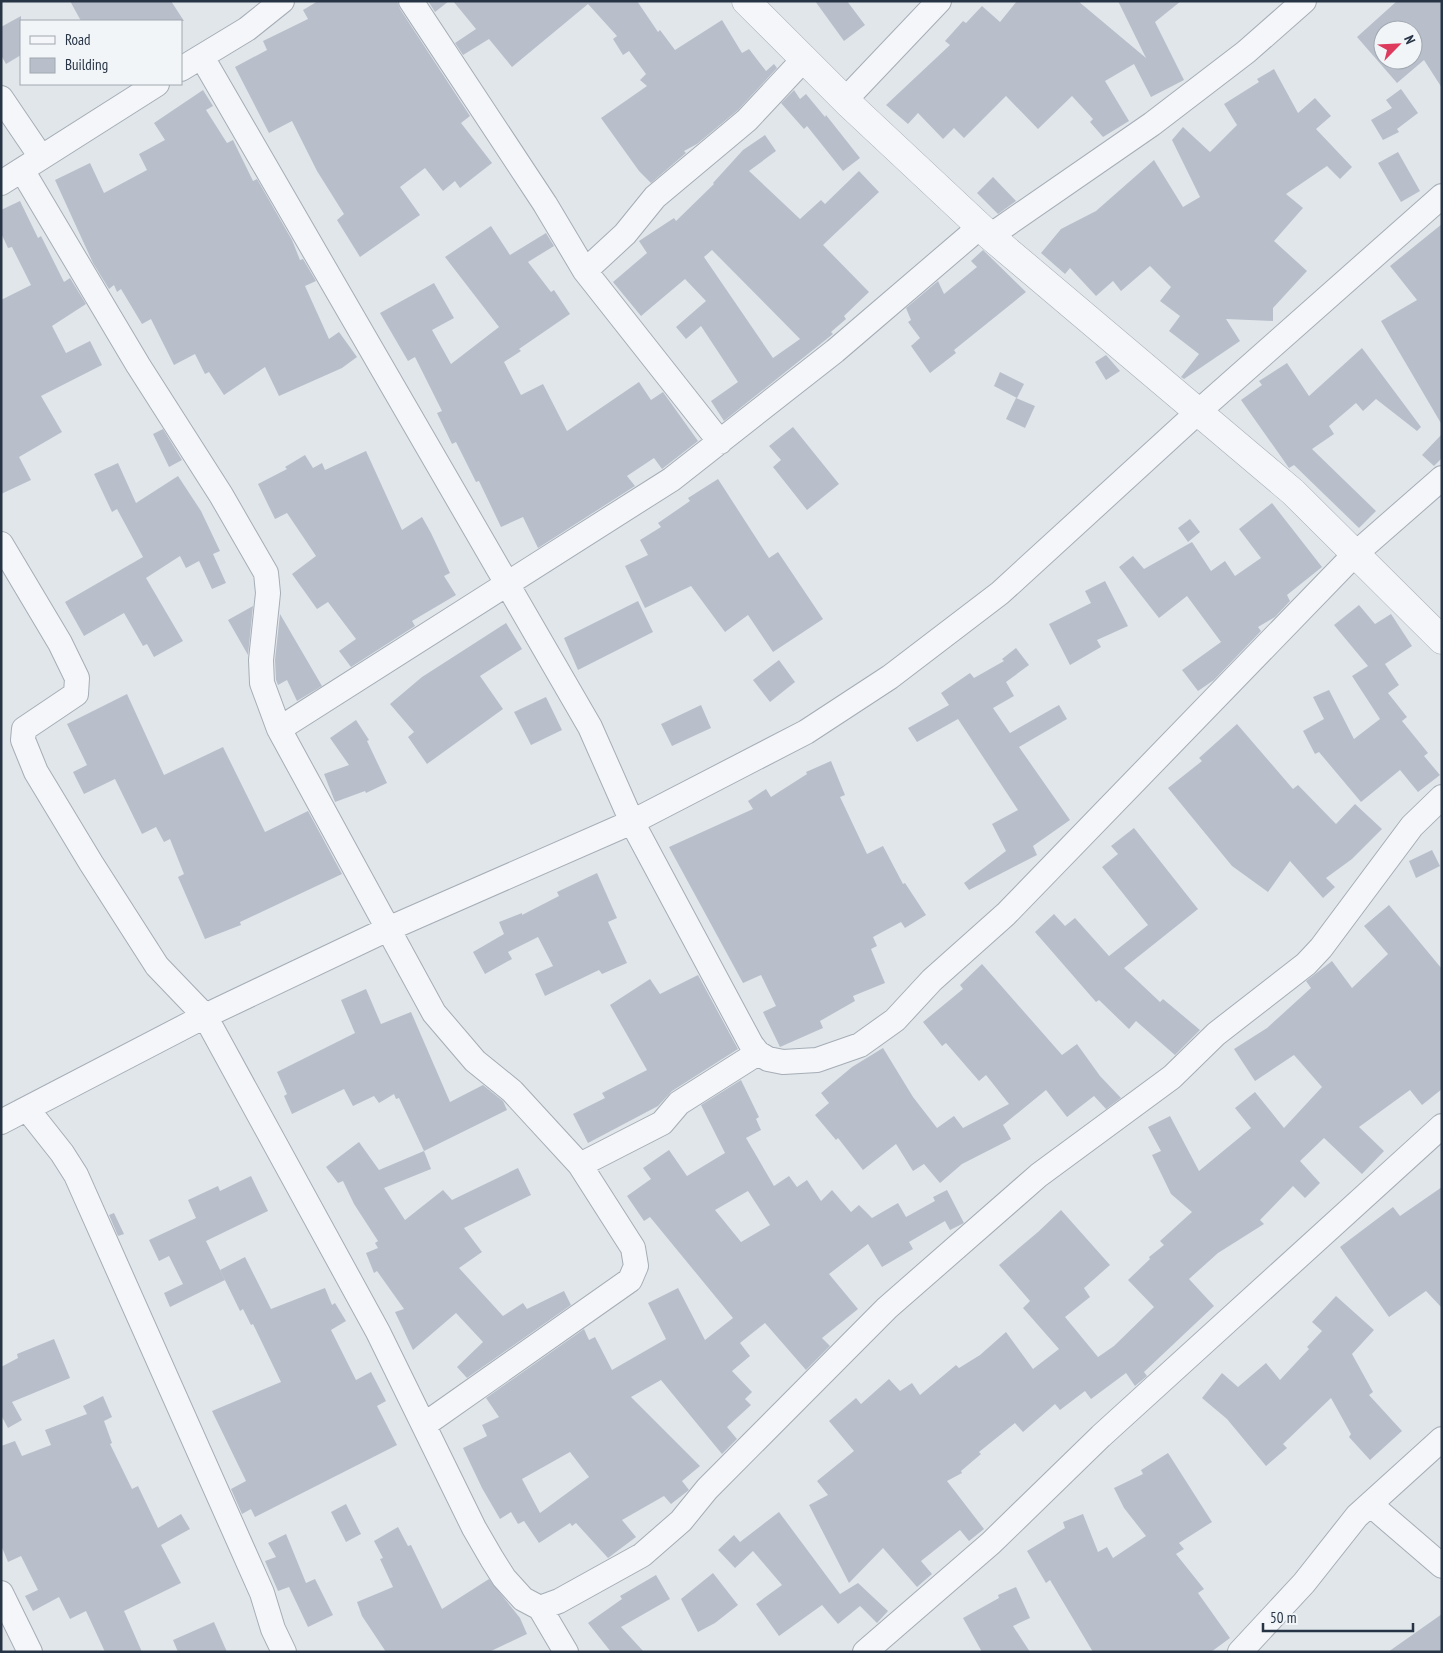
<svg xmlns="http://www.w3.org/2000/svg" width="1443" height="1653" viewBox="0 0 1443 1653" font-family="'PT Sans Narrow',sans-serif">
	<style>
		.building { fill: #b8bfca; fill-rule: evenodd }
		.lines { fill: none; stroke-linecap: round; stroke-linejoin: round }
		.minor-casing { stroke: #a5adb6; stroke-width: 26 }
		.tertiary-casing { stroke: #a5adb6; stroke-width: 29 }
		.minor { stroke: #f5f6f9; stroke-width: 24 }
		.tertiary { stroke: #f5f6f9; stroke-width: 28 }
	</style>
	<rect width="100%" height="100%" fill="#e1e6eb"/>
	<path class="building" d="M70 1H171L184 21H81Z
		M318 1H397L400 9 470 116 461 123 492 163 460 188 455 181 443 191 425 168 400 187 420 215 360 257 337 220 344 214 317 171 292 121 269 133 235 67 267 50 263 41 308 19 303 10Z
		M428 1H449L435 12Z
		M453 1H637L658 32 660 30 675 50 722 20 742 53 749 49 766 71 774 64 777 68 738 110 697 144 684 151 686 153 651 183 639 171 601 118 647 86 640 80 646 74 629 51 623 55 613 39 617 36 588 4 512 67 489 39 463 55 455 43 476 29Z
		M815 1H847L865 25 844 41Z
		M1017 1H1078L1146 58 1118 1H1181L1155 22 1184 80 1151 97 1134 64 1105 81 1129 121 1103 137 1090 122 1093 119 1072 96 1038 129 1006 96 964 138 954 128 943 139 918 113 908 124 886 105 950 45 945 41 963 21 966 23 982 6 1000 22Z
		M1397 1H1442V88L1424 60 1397 83 1357 37ZM1383 30H1413V60H1383Z
		M21 16V55L6 64 1 55V27Z
		M1274 69 1298 113 1315 98 1331 116 1316 129 1352 167 1340 179 1327 166 1286 194 1303 208 1274 241 1307 271 1273 308V321L1226 319 1240 341 1184 379 1181 377 1199 354 1169 331 1180 316 1160 301 1171 287 1150 266 1121 291 1113 281 1096 296 1070 268 1065 274 1041 253 1061 229 1096 211 1154 160 1183 207 1200 197 1172 140 1183 127 1210 152 1237 125 1224 104 1259 82 1257 79Z
		M1401 89 1418 113 1397 129 1399 132 1383 140 1371 120 1392 108 1386 100Z
		M203 90 213 106 206 110 227 143 233 140 253 181 257 179 292 240 300 260 303 259 316 281 305 286 329 339 339 332 357 357 342 368 279 396 265 367 224 395 209 372 205 374 195 354 174 365 151 319 142 324 121 289 117 292 114 285 109 289 93 263 55 180 90 163 104 193 147 170 139 154 165 140 154 123Z
		M794 90 800 99 806 94 825 117 826 115 860 158 843 171 807 126 804 129 781 103Z
		M765 135 776 151 749 171 800 219 821 200 825 204 859 171 879 192 823 245 869 292 844 316 846 319 831 332 833 334 724 421 711 401 738 382 701 326 686 339 676 327 706 301 685 279 641 316 613 282 647 253 639 241 674 218 676 221 714 184 713 183 743 150ZM712 250 800 339 773 358 704 257Z
		M1398 152 1420 191 1401 202 1378 163Z
		M993 177 1016 201 998 214 977 193Z
		M20 201 38 238 41 236 64 282 70 278 86 304 52 326 66 353 90 341 102 365 41 396 62 432 19 457 31 480 1 494V300L31 285 12 247 8 248 1 233V210Z
		M1442 224V425L1381 321 1417 300 1390 266Z
		M491 226 510 255 546 233 554 246 528 262 551 292 554 290 570 314 519 349 521 351 504 362 521 395 543 384 567 431 639 382 651 400 663 392 698 441 662 469 654 458 627 476 635 486 538 548 523 517 501 527 479 481 476 482 456 442 452 444 437 413 442 411 415 357 408 361 380 313 434 283 454 318 432 330 451 364 499 327 445 257Z
		M983 250 1026 292 954 350 956 353 930 373 911 346 920 338 908 322 911 320 906 308 938 281 944 294 977 267 971 261Z
		M1362 348 1421 427 1417 431 1376 399 1363 411 1356 403 1329 426 1334 434 1312 449 1376 511 1359 528 1294 465 1289 468 1241 400 1262 385 1259 381 1287 363 1309 396Z
		M1106 355 1120 371 1106 380 1095 362Z
		M1000 372 1024 384 1017 398 994 386Z
		M1016 398 1035 406 1025 428 1006 419Z
		M793 427 839 484 807 510 773 467 781 460 769 446Z
		M163 429 182 460 169 467 153 434Z
		M1442 434V458L1434 466 1422 455Z
		M366 451 402 530 422 517 431 533 450 573 444 576 456 595 412 621 415 626 351 667 339 651 356 639 328 602 317 609 292 574 316 556 287 513 275 519 258 484 287 469 285 467 305 455 313 468 322 463 325 470Z
		M118 463 136 503 178 476 201 511 220 551 213 554 226 583 212 589 199 561 186 568 180 556 146 578 183 641 154 657 147 644 143 646 124 613 84 636 65 602 143 557 117 509 112 512 94 474Z
		M718 479 769 558 778 552 823 619 773 652 748 615 725 632 691 586 645 608 625 566 648 555 640 540 661 527 658 523 690 501 688 498Z
		M1272 503 1322 567 1287 595 1290 601 1275 617 1258 627 1261 631 1214 680 1198 691 1182 670 1221 642 1187 596 1159 618 1119 567 1133 556 1144 569 1192 542 1211 571 1225 561 1235 576 1261 558 1239 529Z
		M1190 519 1200 532 1188 542 1178 528Z
		M1105 581 1128 626 1097 640 1101 647 1070 665 1049 624 1091 603 1085 591Z
		M638 601 653 632 578 670 564 638Z
		M1359 605 1375 624 1391 614 1412 646 1385 664 1399 685 1388 693 1407 717 1402 721 1428 753 1424 756 1440 775 1418 792 1400 770 1361 802 1319 752 1315 754 1303 731 1324 719 1313 697 1329 690 1354 739 1380 719 1352 676 1368 666 1334 625Z
		M253 606 248 655 228 620Z
		M280 614 322 686 297 701 287 680 278 685 276 680 275 660Z
		M506 623 522 649 480 676 503 709 427 764 408 737 414 732 390 704 422 677Z
		M1016 648 1029 665 1006 682 1014 696 993 708 1010 733 1059 705 1067 719 1019 747 1070 820 1033 846 1037 855 969 890 964 883 1006 851 992 824 1018 810 958 719 917 742 908 728 949 705 941 693 970 673 974 678 1004 661 1002 659Z
		M779 660 795 682 770 702 753 680Z
		M127 694 164 775 223 747 265 832 308 811 342 874 240 922 241 925 205 939 178 877 184 874 170 839 164 842 156 827 142 834 115 779 84 794 73 772 87 765 67 724Z
		M546 697 562 730 531 745 514 712Z
		M701 705 711 728 672 746 661 724Z
		M356 720 369 740 367 741 387 783 366 793 365 791 335 802 324 774 349 765 330 738Z
		M1237 724 1293 789 1298 785 1336 824 1355 804 1382 829 1352 859 1326 878 1335 887 1323 898 1290 861 1268 892 1232 866 1168 788 1202 761 1199 758Z
		M831 761 845 795 840 797 867 854 883 846 903 884 905 883 926 915 905 928 901 922 873 937 877 946 871 949 885 983 853 996 855 1001 820 1021 823 1028 780 1047 763 1012 776 1006 761 975 743 983 669 847 753 809 748 801 766 789 771 797 807 774 806 772Z
		M1134 828 1198 909 1124 968 1160 1002 1163 999 1200 1030 1175 1055 1136 1021 1129 1029 1099 1000 1096 1002 1035 932 1054 914 1065 926 1075 918 1109 956 1148 925 1102 867 1118 854 1111 846Z
		M1432 850 1440 866 1416 878 1409 861Z
		M597 873 617 918 608 922 627 963 602 974 599 970 545 996 535 974 553 966 538 937 508 952 512 959 485 974 473 952 504 934 499 922 522 913V915L559 896 557 892Z
		M1389 905 1442 969V1089L1422 1105 1410 1090 1359 1127 1384 1151 1362 1174 1324 1138 1300 1161 1320 1183 1305 1198 1293 1186 1260 1220 1264 1224 1218 1253 1189 1279 1214 1306 1144 1372 1147 1376 1135 1386 1126 1373 1091 1399 1085 1391 1060 1410 1055 1404 1023 1432 1015 1423 979 1452 981 1454 961 1471 962 1473 947 1481 984 1529 969 1541 960 1530 921 1561 932 1574 917 1587 883 1548 849 1583 809 1505 828 1495 817 1481 854 1451 829 1421 856 1398 861 1404 889 1379 900 1391 912 1383 920 1395 956 1365 959 1368 980 1355 1006 1332 1033 1369 1059 1349 1023 1308 1030 1301 999 1265 1038 1232 1061 1210 1110 1265 1084 1288 1090 1297 1065 1317 1098 1357 1114 1346 1154 1307 1128 1280 1150 1259 1149 1257 1164 1245 1160 1241 1192 1212 1171 1194 1152 1155 1161 1151 1148 1127 1170 1116 1199 1171 1251 1128 1235 1108 1255 1092 1284 1128 1322 1087 1294 1055 1255 1081 1234 1049 1267 1028 1311 988 1306 981 1332 961 1352 988 1388 954 1364 926Z
		M982 964 1062 1055 1077 1044 1100 1076 1121 1098 1106 1109 1094 1096 1067 1117 1046 1090 1003 1125 1011 1139 962 1164 940 1183 924 1164 913 1171 896 1144 863 1170 838 1138 836 1140 815 1115 829 1103 821 1093 852 1067 883 1048 913 1097 937 1128 954 1116 963 1128 1009 1104 986 1075 979 1081 946 1043 942 1046 923 1022 963 989 960 985Z
		M698 975 738 1049 672 1091 658 1106 588 1143 573 1114 605 1098 602 1093 647 1070 610 1005 650 979 660 994Z
		M366 989 381 1024 411 1012 450 1102 483 1085 503 1101 507 1110 424 1151 399 1098 396 1099 394 1094 379 1103 374 1096 353 1106 344 1089 292 1114 284 1096 287 1094 277 1072 355 1033 341 1000Z
		M741 1080 759 1117 756 1119 761 1130 746 1138 774 1186 789 1176 797 1187 807 1180 821 1201 832 1190 851 1212 859 1205 872 1218 898 1203 906 1217 935 1201 933 1197 947 1190 964 1223 950 1230 945 1221 909 1242 913 1249 882 1267 868 1244 829 1274 858 1309 822 1338 830 1346 806 1370 765 1323 740 1343 750 1356 732 1371 752 1392 745 1399 751 1405 727 1427 737 1439 722 1454 661 1380 631 1397 700 1466 682 1481 689 1490 671 1504 664 1496 622 1520 636 1537 608 1558 576 1523 572 1526 570 1523 539 1543 524 1521 518 1524 511 1512 500 1519 482 1488 463 1448 487 1436 482 1425 499 1417 486 1398 584 1329 589 1340 595 1337 612 1370 666 1339 648 1303 678 1288 705 1340 733 1318 650 1217 644 1221 627 1196 651 1179 643 1168 669 1150 687 1176 725 1153 701 1105ZM748 1191 770 1225 741 1242 715 1210ZM570 1452 589 1477 540 1513 522 1479Z
		M359 1142 379 1170 424 1151 431 1169 384 1188 405 1220 443 1190 452 1200 518 1168 531 1195 464 1228 482 1252 459 1268 503 1316 523 1303 527 1309 564 1291 571 1305 467 1378 457 1367 483 1342 456 1313 413 1350 395 1312 404 1309 377 1271 374 1273 366 1253 378 1248 375 1243 378 1241 354 1204 343 1181 338 1183 326 1167Z
		M251 1176 268 1211 206 1241 225 1280 170 1307 164 1293 183 1284 169 1256 159 1261 149 1240 196 1218 188 1200 218 1186 220 1191Z
		M1442 1187V1308L1426 1291 1389 1317 1340 1247 1393 1207 1400 1216Z
		M114 1213 124 1234 118 1236 109 1215Z
		M245 1257 271 1309 325 1288 332 1305 335 1303 346 1321 331 1330 356 1380 371 1372 386 1401 377 1406 397 1445 255 1517 251 1509 242 1514 231 1489 246 1481 212 1411 281 1382 253 1324 251 1325 243 1309 240 1311 220 1270Z
		M1336 1296 1374 1330 1352 1354 1373 1392 1369 1395 1402 1431 1370 1460 1349 1437 1351 1434 1331 1398 1283 1444 1287 1448 1266 1466 1227 1419 1202 1398 1222 1373 1238 1387 1266 1363 1280 1380 1309 1349 1307 1347 1322 1331 1312 1322Z
		M54 1339 70 1378 12 1402 22 1420 8 1428 1 1415V1367L18 1358 17 1354Z
		M103 1396 112 1417 104 1421 112 1443 110 1444 132 1489 138 1486 158 1528 181 1514 190 1529 161 1545 181 1583 124 1611 142 1652H105L86 1611 70 1619 59 1597 33 1611 25 1596 38 1590 21 1556 8 1562 1 1545V1446L15 1441 22 1456 51 1445 45 1430 87 1414 83 1406Z
		M1168 1453 1212 1522 1179 1543 1184 1549 1176 1554 1204 1589 1198 1593 1230 1638 1211 1652H1093L1050 1580 1046 1583 1027 1551 1065 1528 1063 1522 1083 1514 1098 1552 1107 1547 1113 1558 1146 1536 1124 1508 1114 1488 1143 1474 1141 1470Z
		M346 1504 361 1534 346 1542 331 1512Z
		M779 1512 840 1594 858 1583 888 1611 877 1623 860 1606 838 1624 822 1605 779 1636 756 1604 782 1585 753 1551 735 1568 718 1550 734 1535 740 1542Z
		M398 1527 408 1546 411 1545 442 1609 489 1579 520 1618 527 1634 489 1652H386L362 1616 357 1602 393 1587 380 1559 383 1558 374 1541Z
		M286 1534 306 1583 315 1579 333 1615 308 1627 289 1587 278 1591 265 1561 276 1557 268 1543Z
		M713 1573 738 1605 715 1623 698 1632 681 1599Z
		M656 1575 670 1599 621 1627 644 1652H611L588 1623 622 1599 620 1596Z
		M1016 1587 1030 1618 1013 1626 1030 1652H982L963 1618 999 1598 998 1595Z
		M1442 1614V1652H1388Z
		M214 1622 227 1652H178L173 1640Z"/>
	<g class="lines">
		<defs>
			<path id="minor" d="M411 1 545 204 585 271 720 442
				M202 57 590 727 632 822 751 1044 758 1053 768 1059 783 1062 817 1060 860 1045 895 1020 932 980 1006 914 1354 555 1442 478
				M181 69 247 29 282 1
				M1 98 41 157
				M845 100 939 1
				M22 170 138 365 221 495 266 573 268 593 261 660 262 683 279 729 672 479 835 351 981 226
				M1 183 157 84
				M990 236 1152 124 1246 52 1304 1
				M585 271 625 234 655 197 747 120 804 59
				M1 544 60 643 77 678 76 694 24 729 23 740 36 772 91 863 157 966 205 1016 378 1332 474 1528 492 1559 504 1578 523 1599 540 1608 559 1601 642 1555 681 1521 707 1489 887 1308 1039 1175 1172 1077 1216 1034 1306 964 1321 948 1412 826 1442 797
				M279 729 434 1013 475 1061 512 1091 580 1165 633 1248 636 1266 630 1280 424 1425
				M28 1110 62 1153 76 1175 262 1593 273 1629 284 1652
				M1 1122 205 1016 388 929 632 822 806 732 890 677 1000 593 1198 412 1442 196
				M580 1165 662 1123 679 1103 758 1053
				M1370 1504 1442 1566
				M1 1593 30 1652
				M540 1608 566 1652
				M865 1652 991 1543 1101 1436 1442 1126
				M1240 1652 1304 1583 1357 1516 1442 1439"/>
			<path id="tertiary" d="M746 1 849 104 990 236 1293 492 1442 640"/>
		</defs>
		<use href="#minor" class="minor-casing"/>
		<use href="#tertiary" class="tertiary-casing"/>
		<use href="#minor" class="minor"/>
		<use href="#tertiary" class="tertiary"/>
	</g>
	<rect width="1443" height="1653" fill="none" stroke="#273445" stroke-width="5"/>
	<rect x="20" y="20" width="162" height="65" fill="#f1f5f8" stroke="#a0a8b0"/>
	<rect x="30" y="36" width="25" height="8" fill="#f5f6f9" stroke="#a0a8b0"/>
	<text x="65" y="45" font-size="15" fill="#273445">Road</text>
	<rect x="30" y="58" width="25" height="15" fill="#b8bfca" stroke="#a0a8b0"/>
	<text x="65" y="70" font-size="15" fill="#273445">Building</text>
	<g transform="translate(1398 45) rotate(66)"><circle r="24" fill="#f1f5f8" stroke="#a0a8b0"/>
	<path d="M0-4L9 19L0 12L-9 19Z" fill="#dd3a5e"/>
	<text y="-8" font-size="14" font-weight="bold" text-anchor="middle" fill="#273445">N</text>
	</g>
	<path d="M1263 1623v8h150v-8" fill="none" stroke="#273445" stroke-width="2.5"/>
	<text x="1270" y="1623" font-size="15" fill="#273445" stroke="#f1f5f8" stroke-width="4" paint-order="stroke">50 m</text>
</svg>
